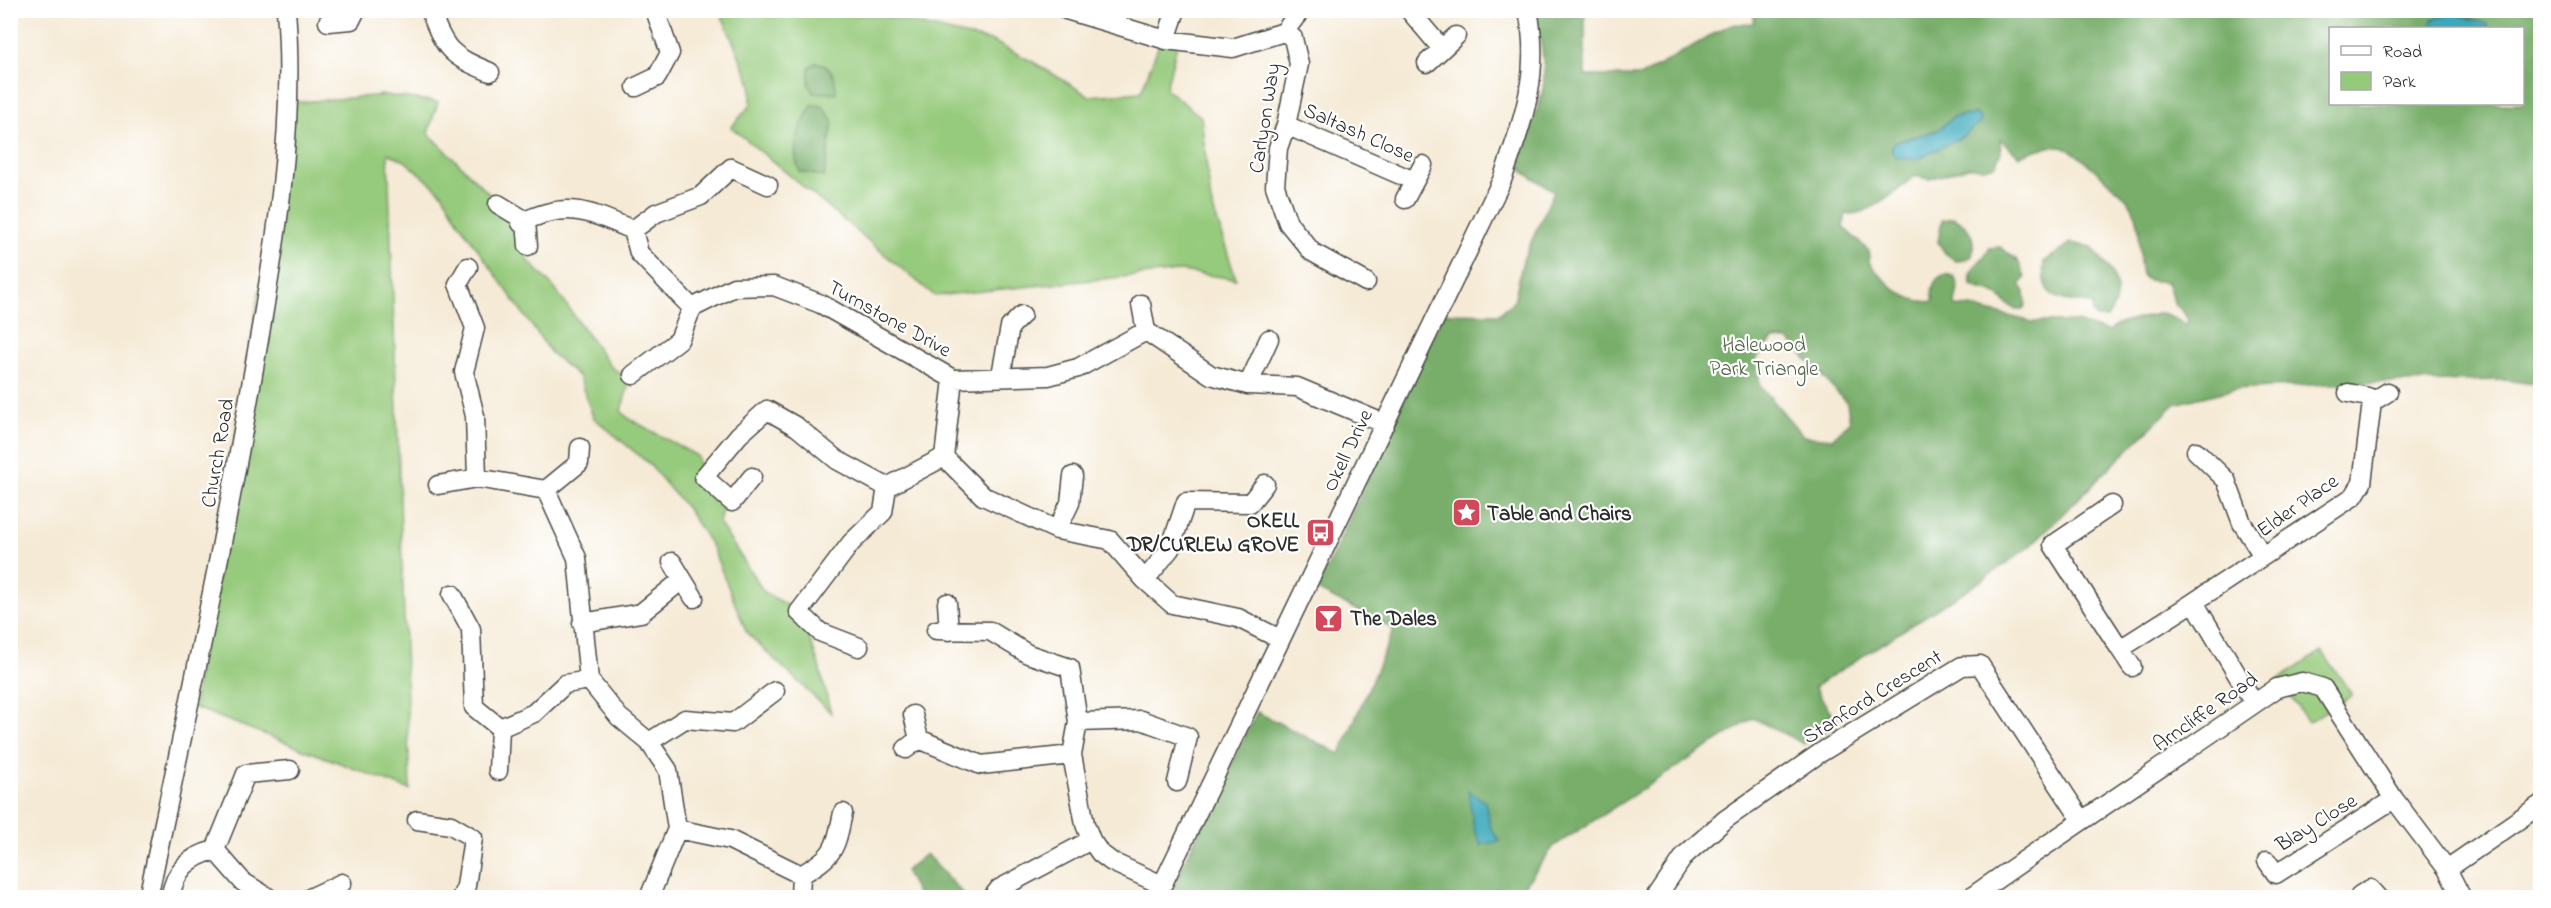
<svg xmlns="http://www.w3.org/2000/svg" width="2551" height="908" viewBox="0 0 2551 908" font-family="'Indie Flower',sans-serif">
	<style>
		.green { fill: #96ca7b; stroke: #607a53; stroke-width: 1.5 }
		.forest { fill: #78ae6b; stroke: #526c4b; stroke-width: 1.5; fill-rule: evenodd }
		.water { fill: #3ba9bb; stroke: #336a73; stroke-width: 1.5 }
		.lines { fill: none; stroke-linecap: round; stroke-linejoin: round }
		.minor-casing { stroke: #494844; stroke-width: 21 }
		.minor { stroke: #fff; stroke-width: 18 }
		.labels { text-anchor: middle; stroke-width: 4.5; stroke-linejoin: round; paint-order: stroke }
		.street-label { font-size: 21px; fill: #2b2b2b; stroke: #fff }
		.park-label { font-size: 21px; fill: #506347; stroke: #fff }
		.poi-label { font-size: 21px; font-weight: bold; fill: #2b2b2b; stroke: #fff; text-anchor: start }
	</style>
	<rect width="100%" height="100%" fill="#fff"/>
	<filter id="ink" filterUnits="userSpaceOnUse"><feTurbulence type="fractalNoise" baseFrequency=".0167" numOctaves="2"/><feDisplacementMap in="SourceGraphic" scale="12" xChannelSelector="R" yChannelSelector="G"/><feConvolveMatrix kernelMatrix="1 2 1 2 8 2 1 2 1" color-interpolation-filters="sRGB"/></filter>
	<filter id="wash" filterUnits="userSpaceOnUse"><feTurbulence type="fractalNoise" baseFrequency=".008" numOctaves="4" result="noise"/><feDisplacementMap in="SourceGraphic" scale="24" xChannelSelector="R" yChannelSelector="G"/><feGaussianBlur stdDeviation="1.35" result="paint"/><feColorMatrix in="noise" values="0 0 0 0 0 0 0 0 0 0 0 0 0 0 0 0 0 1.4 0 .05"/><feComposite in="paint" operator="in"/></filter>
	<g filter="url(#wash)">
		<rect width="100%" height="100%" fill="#f5ead5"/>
		<path class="green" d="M720 11 884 16 994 42 1033 62 1089 96 1141 92 1161 39 1177 44 1166 89 1201 117 1211 202 1236 279 1180 271 935 296 731 127 751 105V84Z
			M385 95 438 102 428 133C460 163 488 196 521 223L527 259 555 289 610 366 630 380 621 411 628 418 697 456 704 477 725 496 719 523 764 592 799 612 818 662 831 713 747 633 712 547 689 511 649 464 593 417 579 377 551 353 460 224 442 193 405 161 388 153 410 790 193 707 289 103Z
			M2322 651 2352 695 2308 722 2284 687 2276 681Z"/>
		<path class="forest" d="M1754 11H2540V385L2505 380 2348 383 2234 389 2175 404 2029 547 1984 579 1814 687 1838 723 1804 744 1753 718 1554 846 1516 897 1167 898 1257 712 1340 754 1394 629 1317 590 1443 313 1499 314 1514 301 1523 260 1554 191 1522 171C1519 143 1535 121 1542 94 1547 76 1541 32 1534 15L1585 16V76H1641L1729 25 1754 23ZM2470 17 2479 23 2487 24 2489 28H2522V104H2330V28H2431L2433 20ZM1975 114 1963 136 1916 160 1903 158 1901 140 1938 130 1953 117ZM2000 139 2019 156C2065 137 2069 148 2103 177 2115 187 2128 197 2134 211 2143 229 2137 255 2142 275L2147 280 2167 282 2175 305 2182 310 2188 320 2187 324 2161 313 2118 324 2109 332 2077 322H2033L1971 307 1955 306C1954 299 1960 291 1957 283 1949 264 1926 280 1934 301 1908 306 1883 281 1869 262V251L1843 227 1846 214C1870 216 1897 191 1914 176L1930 179 1969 167 1984 168 1995 165 2001 152ZM1773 339 1789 340 1847 403 1850 422 1832 439 1803 436 1760 385 1756 359Z
			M817 62C833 67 836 77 836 93H813L809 85V67Z
			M812 105 823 106 833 121 824 177 799 171C790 145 799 128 812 105Z
			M1954 218C1969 226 1976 239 1972 256L1966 260 1956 261 1945 253 1938 242 1942 220Z
			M2071 243 2092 247C2112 272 2128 288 2107 318H2096L2092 312 2093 305C2065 298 2039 305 2044 262Z
			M2000 247C2016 260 2018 256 2025 278L2020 284 2025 292 2026 304 2023 309C2007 310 2006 299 1994 293 1986 289 1979 290 1971 285 1968 264 1983 264 1989 248Z
			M926 854 966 897H919L905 871Z"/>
		<path class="water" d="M2453 13 2487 24 2489 28H2431L2432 20Z
			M1975 114 1980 117 1981 122 1963 136 1916 160 1895 157 1891 150 1893 143 1938 130 1953 117Z
			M1468 790 1485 802 1491 829 1500 841 1481 845 1474 829Z"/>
	</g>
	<g filter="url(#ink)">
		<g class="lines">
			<defs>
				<path id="minor" d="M430 10C445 51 451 56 490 72
					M1066 10 1166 40 1233 48 1284 32 1301 10
					M1409 10 1442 49
					M328 22 351 20 356 10
					M1284 32 1293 38 1299 64 1286 125 1278 148 1275 186 1288 223 1312 252 1366 282
					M1166 40 1176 10
					M1427 63 1456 36
					M636 87 657 77 670 53 655 10
					M1286 125 1414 181
					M1405 199 1423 165
					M498 204 526 221 528 246
					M521 223C567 200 588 211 633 230L639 253 692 308
					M633 230 656 213 701 196 731 168 768 185
					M468 267 458 284 475 328 464 372 475 416 477 478
					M1141 304 1146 331
					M633 375 679 340 692 308 734 287 774 286 821 304 953 379 1048 376 1078 368 1146 331 1211 375 1248 385 1297 387 1385 424
					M1001 375 1010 327 1022 315
					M953 379 944 457 983 496 1057 530 1110 540 1145 580 1172 604 1238 618 1280 639
					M1248 385 1269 339
					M2372 402 2388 392
					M2196 451 2226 480 2242 523 2263 556
					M752 477 732 502 704 477 739 435 767 410 797 427 837 460 887 487 944 457
					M438 485 477 478 546 490
					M546 490 577 558 589 680 619 717 649 742 668 770 677 829 649 898
					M546 490 579 463 580 448
					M2112 505 2053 545 2120 649 2194 602 2254 703
					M1057 530 1070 503 1073 476
					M672 562 694 598
					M1145 580 1170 549 1186 502 1250 503 1265 484
					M452 594 471 629 474 707 500 728
					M2194 602 2354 496 2362 483 2372 402 2368 397 2348 393
					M947 603 949 631
					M582 623 641 613 682 580
					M936 630 990 631 1028 654 1070 668 1078 722 1072 755 1085 824 1091 840 1100 853 1112 862 1162 885
					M859 647 820 632 799 612 851 543 883 512 887 487
					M2120 649 2132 667
					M913 715 919 739
					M1078 722 1141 720 1188 737 1177 782
					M649 742 685 719 733 723 775 691
					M906 749 919 739 981 765 1072 755
					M498 771 500 728 534 713 565 684 589 680
					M417 820 451 825 473 838 466 886 461 898
					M677 829 730 840 801 875C835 855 835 850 843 813
					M215 850 246 774 290 770
					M2267 861 2276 874 2394 799
					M2447 869 2540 805
					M2360 895 2370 889 2378 898
					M148 898C185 723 223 550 253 374 274 254 296 133 286 10
					M170 898C175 870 188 857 215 850L243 882 269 898
					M310 898 342 883
					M800 898 801 875
					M992 898 999 889 1091 840
					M1156 898 1502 180C1523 120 1541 75 1528 10
					M1656 898 1685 855 1726 819 1820 753 1962 666 1980 665 2081 819
					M1970 898C2072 826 2175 759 2277 688L2302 682 2323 688 2394 799 2447 869 2462 898"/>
			</defs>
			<use href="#minor" class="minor-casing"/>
			<use href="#minor" class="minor"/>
		</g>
	</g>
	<defs>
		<symbol id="sight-square" viewBox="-11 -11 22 22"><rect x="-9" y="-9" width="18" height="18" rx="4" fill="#d1495b" stroke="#fff"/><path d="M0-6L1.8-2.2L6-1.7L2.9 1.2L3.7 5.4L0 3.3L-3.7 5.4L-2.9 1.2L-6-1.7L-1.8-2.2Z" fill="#fff"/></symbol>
		<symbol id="bus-square" viewBox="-11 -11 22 22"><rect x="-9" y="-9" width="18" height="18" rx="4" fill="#d1495b" stroke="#fff"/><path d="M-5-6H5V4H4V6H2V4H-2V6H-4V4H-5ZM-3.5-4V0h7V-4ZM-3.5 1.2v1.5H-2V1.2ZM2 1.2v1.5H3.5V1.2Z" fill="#fff"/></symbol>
		<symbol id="bar-square" viewBox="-11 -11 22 22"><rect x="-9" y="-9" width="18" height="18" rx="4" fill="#d1495b" stroke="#fff"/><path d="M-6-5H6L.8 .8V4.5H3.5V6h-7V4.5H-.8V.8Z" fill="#fff"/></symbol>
	</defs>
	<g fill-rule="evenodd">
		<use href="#sight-square" x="1450" y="496" width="33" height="33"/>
		<use href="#bus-square" x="1304" y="516" width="33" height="33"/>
		<use href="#bar-square" x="1312" y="602" width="33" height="33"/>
	</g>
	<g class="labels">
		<g class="street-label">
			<text transform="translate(1264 118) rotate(-81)" y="7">Carlyon Way</text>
			<text transform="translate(1359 132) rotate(24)" y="7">Saltash Close</text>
			<text transform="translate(890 318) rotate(29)" y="7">Turnstone Drive</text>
			<text transform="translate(1347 450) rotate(-64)" y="7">Okell Drive</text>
			<text transform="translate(217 453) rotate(-80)" y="7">Church Road</text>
			<text transform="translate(2297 505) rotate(-35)" y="7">Elder Place</text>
			<text transform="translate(1872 696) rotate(-32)" y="7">Stanford Crescent</text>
			<text transform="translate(2205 711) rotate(-35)" y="7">Arncliffe Road</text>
			<text transform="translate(2316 822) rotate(-32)" y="7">Blay Close</text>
		</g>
		<g class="park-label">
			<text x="1764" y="351">Halewood<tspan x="1764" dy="24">Park Triangle</tspan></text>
		</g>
		<g class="poi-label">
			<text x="1487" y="520">Table and Chairs</text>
			<text x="1299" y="527" text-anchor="end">OKELL<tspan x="1299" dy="24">DR/CURLEW GROVE</tspan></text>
			<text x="1350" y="625">The Dales</text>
		</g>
	</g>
	<rect width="2551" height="908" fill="none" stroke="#fff" stroke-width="36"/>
	<rect x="2329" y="27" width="195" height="78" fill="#ffffff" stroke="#aaaaaa" stroke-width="1.5"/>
	<rect x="2341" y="46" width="30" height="9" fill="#ffffff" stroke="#aaaaaa" stroke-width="1.5"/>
	<text x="2383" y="57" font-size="18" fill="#2b2b2b">Road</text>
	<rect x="2341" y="72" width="30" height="18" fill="#96ca7b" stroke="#aaaaaa" stroke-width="1.5"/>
	<text x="2383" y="87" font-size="18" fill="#2b2b2b">Park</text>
</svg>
